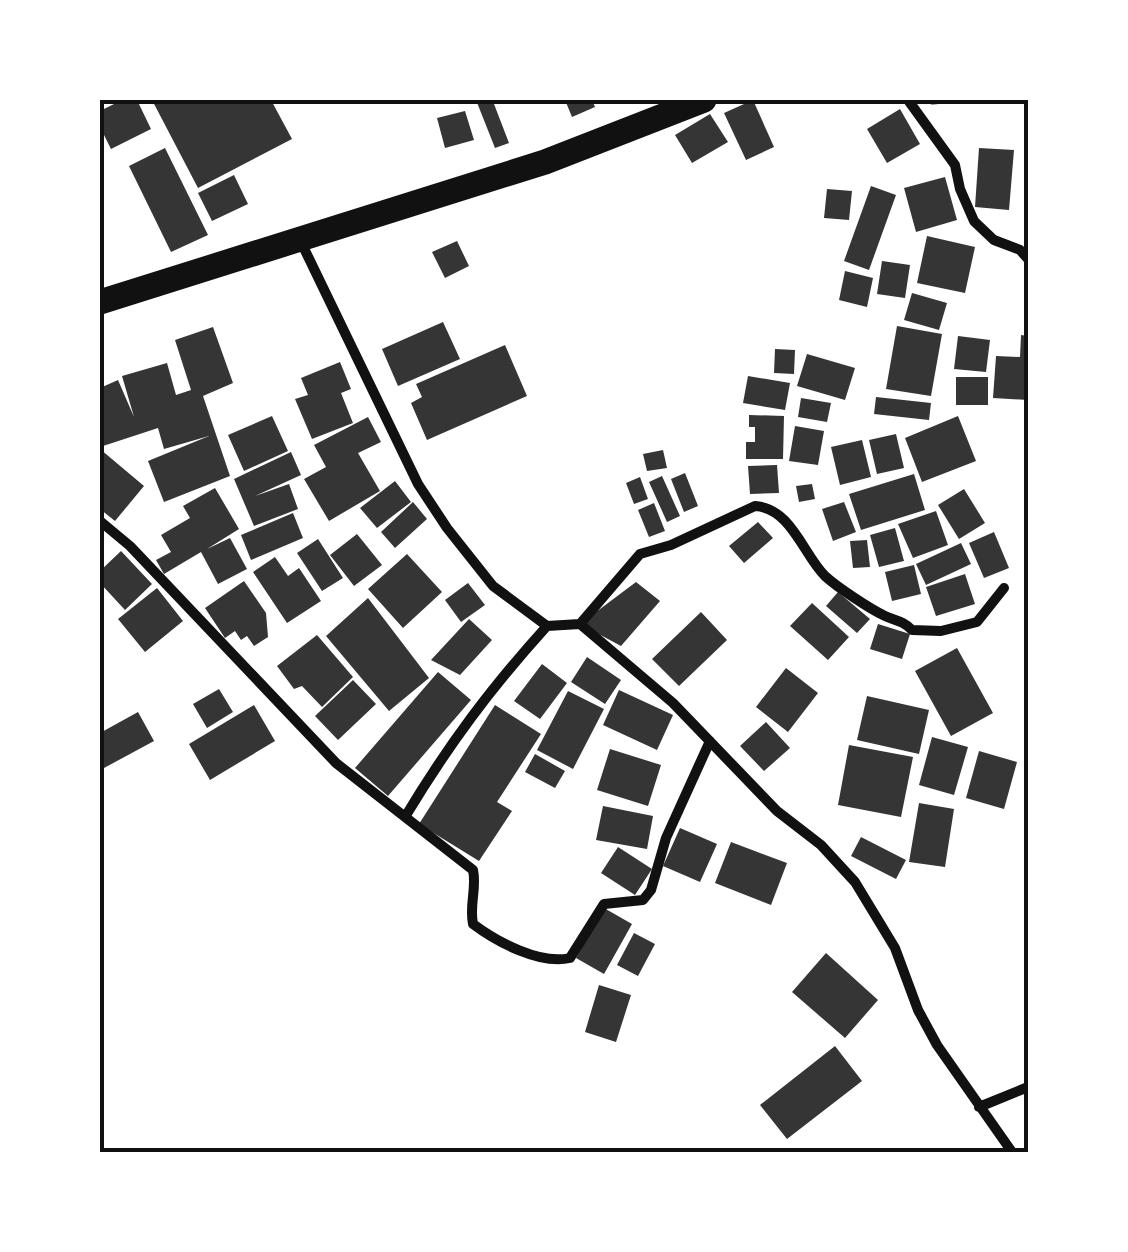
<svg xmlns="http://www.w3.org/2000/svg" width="1128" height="1252" viewBox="0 0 1128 1252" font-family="Helvetica,sans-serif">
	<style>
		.building { fill: #353535 }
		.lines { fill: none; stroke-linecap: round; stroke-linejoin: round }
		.path { stroke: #111; stroke-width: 5 }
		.minor { stroke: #111; stroke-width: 10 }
		.trunk { stroke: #111; stroke-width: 25 }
		.neatline { fill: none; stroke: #111; stroke-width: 4 }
	</style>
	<rect width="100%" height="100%" fill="#fff"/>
	<path class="building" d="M122 100H137L151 129 111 149 100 127V111Z
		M152 100H271L292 139 198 188Z
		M476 100H502L494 104 509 143 495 148Z
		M565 100H592L595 107 572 117Z
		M753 100 774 147 746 160 724 113Z
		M900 109 920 144 887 163 867 129Z
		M465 111 474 140 445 148 437 118Z
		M710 114 728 142 692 163 675 135Z
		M165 148 208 235 171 252 129 166Z
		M979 148 1014 150 1009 210 975 207Z
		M234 175 248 204 212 221 198 193Z
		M945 177 957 220 916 232 904 188Z
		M871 186 896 195 869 270 844 261Z
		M827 189 852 191 849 220 824 218Z
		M927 236 975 247 965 293 917 283Z
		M457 241 469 266 445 278 432 252Z
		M882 261 910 265 905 298 877 294Z
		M845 271 873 278 867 307 839 300Z
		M912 293 947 303 939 330 904 320Z
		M443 322 460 359 398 386 382 349Z
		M897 326 942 334 931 396 886 389Z
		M213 327 233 383 203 396 230 476 164 502 148 461 209 436 164 449 158 428 100 447V388L118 380 134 417 122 376 167 363 176 395 191 390 175 340Z
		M1021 335 1028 336V400L993 398 996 356 1020 357Z
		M958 336 990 340 986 372 954 369Z
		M505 345 527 396 427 440 411 403 422 397 416 384Z
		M775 349 795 350 794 374 774 373Z
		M807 354 855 368 845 400 797 386Z
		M340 362 351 389 341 393 353 423 312 439 295 399 308 395 301 378Z
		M748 376 790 383 785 410 743 403Z
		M956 377H988V405H956Z
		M876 397 931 403 929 420 874 414Z
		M801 398 831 403 827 422 798 417Z
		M749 415 784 416 783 459H746V442H755V427H749Z
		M272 416 288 451 244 471 228 435Z
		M958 416 976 461 922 482 905 438Z
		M368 417 381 442 358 453 380 491 329 521 304 479 326 467 314 445Z
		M795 426 824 431 818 465 789 461Z
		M896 434 904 468 877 474 869 440Z
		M862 440 871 477 840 485 831 447Z
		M100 449 144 486 115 521 100 509Z
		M663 450 667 468 647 471 643 454Z
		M291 452 301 475 255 496 289 484 298 509 254 526 234 479Z
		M777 465 779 493 750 494 748 466Z
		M685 473 698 506 684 512 671 479Z
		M914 474 925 510 861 530 849 494Z
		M662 476 680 516 667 522 649 482Z
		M640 477 648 499 634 504 626 483Z
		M395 481 411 502 377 528 360 508Z
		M812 484 815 499 799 502 796 486Z
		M215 488 239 529 207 549 230 538 247 569 218 584 201 552 164 574 156 560 171 552 161 535 190 518 183 506Z
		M964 489 985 523 959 539 938 505Z
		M413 502 427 519 395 548 381 532Z
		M844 502 856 532 833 541 822 509Z
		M654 503 665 531 649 537 638 510Z
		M936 511 948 545 913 558 898 524Z
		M293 513 303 538 251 560 241 535Z
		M758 522 773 538 744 563 729 546Z
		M895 528 904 561 879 567 870 535Z
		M994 532 1009 568 984 578 969 543Z
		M357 534 382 565 354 586 330 555Z
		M318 539 343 578 322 591 297 553Z
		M867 540 870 567 853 568 850 541Z
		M961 543 971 564 926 585 916 564Z
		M121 551 152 584 125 610 100 583V571Z
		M407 554 442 592 403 628 368 589Z
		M275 557 288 576 299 568 321 601 287 623 253 572Z
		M914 565 921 594 892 601 885 572Z
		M965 574 975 604 936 616 926 587Z
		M244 581 266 613 268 637 254 646 247 636 241 640 235 631 225 638 205 608Z
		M636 582 660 601 621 646 580 624Z
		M468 583 485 605 461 622 445 600Z
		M157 588 183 621 145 652 118 619Z
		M838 592 870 619 857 633 826 606Z
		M368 598 429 678 389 711 326 636Z
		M812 603 849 637 828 660 790 626Z
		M701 612 727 640 679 686 652 659Z
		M469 619 492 640 460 675 431 660Z
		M878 624 910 634 902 659 870 649Z
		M317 635 353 677 322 707 302 686 294 689 277 666Z
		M957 648 993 713 951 736 915 671Z
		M587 657 621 680 605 704 571 682Z
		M542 664 567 683 540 719 514 701Z
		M786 668 818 693 788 732 756 707Z
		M438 672 471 700 388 796 355 768Z
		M353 680 376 704 338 740 315 716Z
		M219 689 233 712 207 728 193 704Z
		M619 690 673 715 657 750 603 725Z
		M568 691 604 709 573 769 537 750Z
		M867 696 929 710 919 754 857 740Z
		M254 705 275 741 210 780 189 744Z
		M495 705 541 734 497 802 512 811 479 861 419 824Z
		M138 712 154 741 104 768 100 761V733Z
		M766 722 790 748 764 771 740 746Z
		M932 737 968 747 954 795 919 785Z
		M849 745 913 757 901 817 838 805Z
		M610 749 661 765 648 806 597 790Z
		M979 751 1017 762 1004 809 966 798Z
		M535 754 565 771 555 788 525 772Z
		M919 803 954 809 945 867 909 862Z
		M603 806 653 816 647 849 596 840Z
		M680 828 717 844 700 882 663 866Z
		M861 837 906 860 896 879 851 856Z
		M731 842 787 863 771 905 715 883Z
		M618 847 652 869 635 895 601 873Z
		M604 908 632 924 604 974 576 958Z
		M634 933 655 944 638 976 617 965Z
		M826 953 878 1000 845 1038 792 992Z
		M599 985 631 995 616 1042 585 1032Z
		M835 1046 862 1081 787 1139 760 1105Z"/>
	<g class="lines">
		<path class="path" d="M932 102 958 100"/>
		<path class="minor" d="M908 100 955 165 960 189 974 221 994 240 1020 250 1028 259
			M300 240 418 484 447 528 493 586 547 626 580 624 640 554 671 545 755 506C791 508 803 554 825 576 837 587 870 609 885 616 896 621 902 620 912 630L941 631 977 622 1004 588
			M100 521 130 546 336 763 473 870C477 888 469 905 473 924 497 942 540 965 570 958L604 904 643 900 651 890 666 838 710 741
			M580 624 673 703 777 811 821 845 855 882 895 948 918 1010 937 1045 1012 1152
			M405 817C449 744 490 689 547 626
			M979 1107 1028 1087"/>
		<path class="trunk" d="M100 302 545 162 704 100"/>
	</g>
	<rect width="1128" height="1252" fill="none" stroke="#ffffff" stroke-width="205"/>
	<rect x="102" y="102" width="924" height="1048" class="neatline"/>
</svg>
